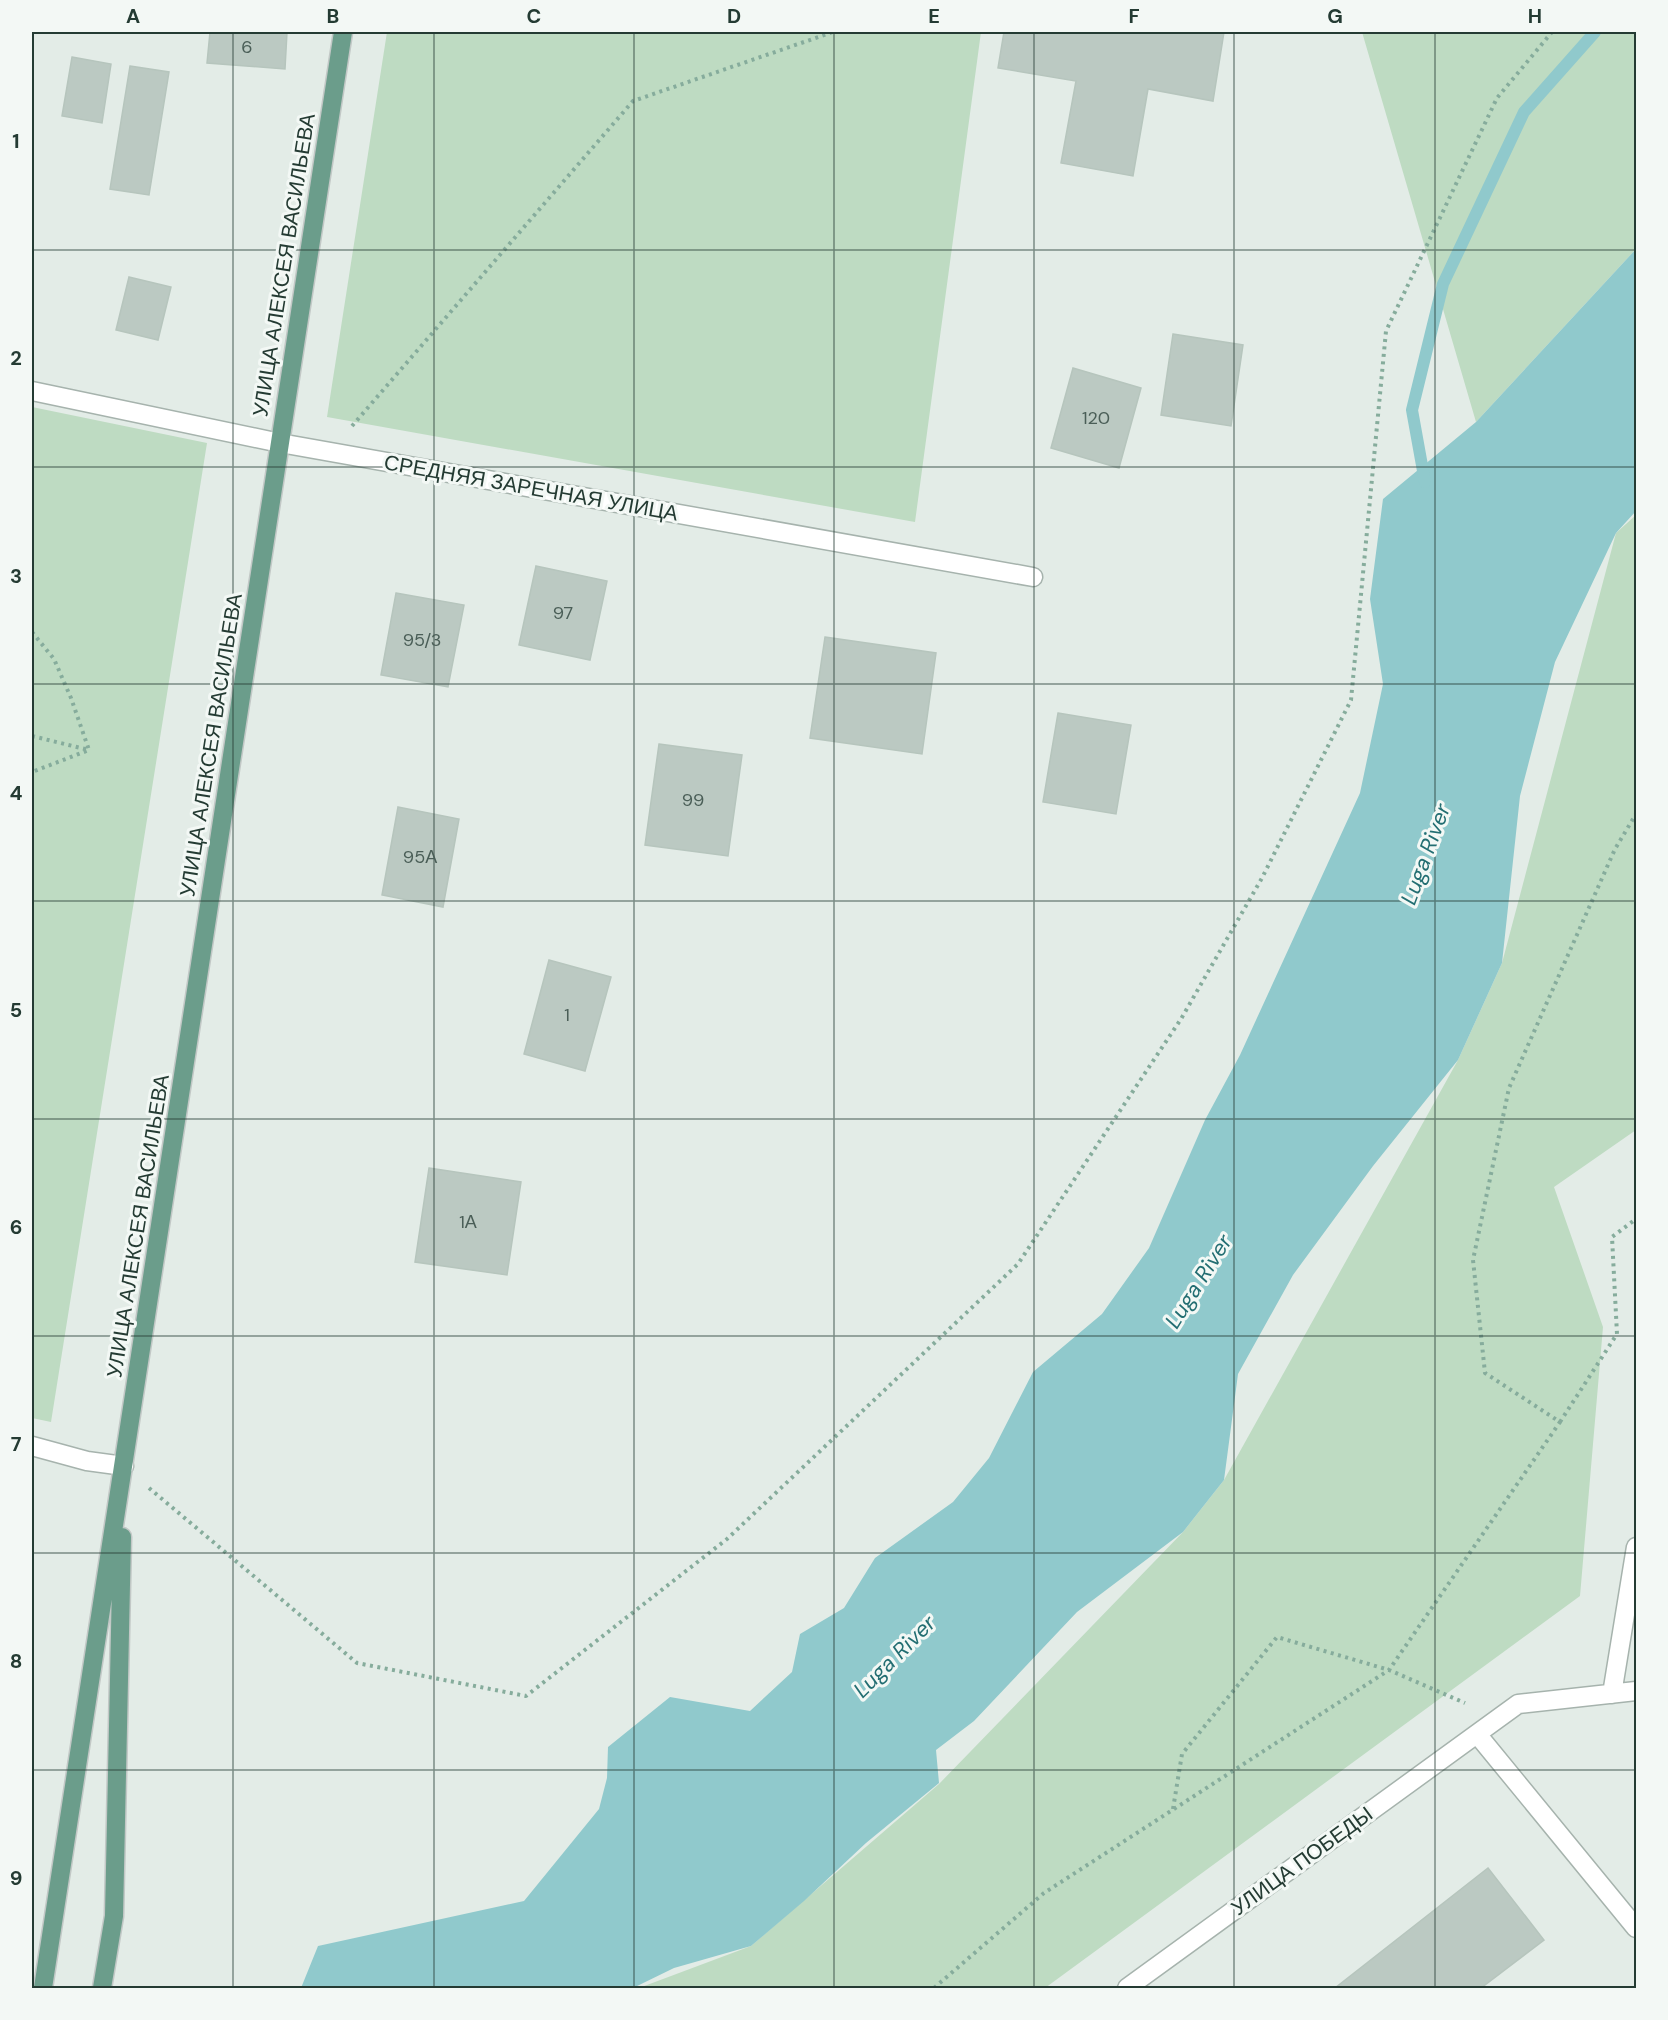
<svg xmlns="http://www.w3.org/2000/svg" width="1668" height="2020" viewBox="0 0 1668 2020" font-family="'DM Sans',sans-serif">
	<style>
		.green { fill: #bedbc2 }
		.water { fill: #90c9cc }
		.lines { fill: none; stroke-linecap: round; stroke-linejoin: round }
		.stream { stroke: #90c9cc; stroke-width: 12 }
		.building { fill: #bbc9c2; stroke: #b6c5bd; stroke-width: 1.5 }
		.minor-casing { stroke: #a6b3ad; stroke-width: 21 }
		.major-casing { stroke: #c2c8c6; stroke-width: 21 }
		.path { stroke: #86ac9c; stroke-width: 4; stroke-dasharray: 3 4.5; stroke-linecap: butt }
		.minor { stroke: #fff; stroke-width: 18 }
		.major { stroke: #6b9d8b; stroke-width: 18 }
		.grid { fill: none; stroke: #243b33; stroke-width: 1.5; stroke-opacity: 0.55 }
		.labels { text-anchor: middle; stroke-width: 6; stroke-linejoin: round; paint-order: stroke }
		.number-label { font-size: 18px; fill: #4a5e57 }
		.street-label { font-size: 21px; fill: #243b33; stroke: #f3f8f5 }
		.water-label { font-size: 22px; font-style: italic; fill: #236e72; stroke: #f3f8f5 }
		.neatline { fill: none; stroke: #243b33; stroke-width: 2 }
		.grid-label { font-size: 20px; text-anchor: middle; font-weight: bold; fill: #243b33 }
	</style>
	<rect width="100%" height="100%" fill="#e3ece7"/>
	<path class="green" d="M387 32H981L915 522 327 417Z
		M1362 32H1636V249L1476 422Z
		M32 407 207 443 51 1422 32 1418Z
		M1636 515V1130L1554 1187 1603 1327 1580 1596 1045 1988H639L751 1946 939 1784 1183 1532 1224 1480 1458 1060 1502 963 1616 533Z"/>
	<path class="water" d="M1636 249V511L1616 533 1555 662 1520 796 1502 963 1458 1060 1373 1166 1293 1275 1238 1374 1224 1480 1183 1532 1077 1612 974 1721 936 1750 939 1783 866 1843 804 1901 751 1946 674 1968 633 1988H301L318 1946 524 1901 599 1809 607 1778 608 1747 670 1697 750 1711 792 1672 800 1634 844 1608 875 1558 953 1502 989 1458 1033 1372 1102 1314 1149 1248 1205 1120 1240 1055 1360 793 1383 684 1370 599 1383 499 1476 422Z"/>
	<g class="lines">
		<path class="stream" d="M1425 482 1412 410 1443 284 1524 112 1595 32"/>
	</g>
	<path class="building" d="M210 32H287L285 69 207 63Z
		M1004 32H1224L1213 101 1148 89 1133 176 1061 163 1076 81 998 68Z
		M72 57 111 64 102 123 62 116Z
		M130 66 169 72 149 195 110 189Z
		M129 277 171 287 158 340 116 330Z
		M1173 334 1243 345 1231 426 1161 415Z
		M1073 368 1141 388 1119 468 1051 448Z
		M536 566 607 581 590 660 519 645Z
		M396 593 464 605 448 687 381 675Z
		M825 637 936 653 922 754 810 738Z
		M1058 713 1131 725 1116 814 1043 802Z
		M659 744 742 755 728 856 645 845Z
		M398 807 459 819 443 907 382 895Z
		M549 960 611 977 585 1071 524 1054Z
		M429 1168 521 1182 507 1275 415 1262Z
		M1488 1868 1544 1940 1481 1988H1335Z"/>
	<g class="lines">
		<defs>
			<path id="minor" d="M32 391 280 443 1033 577
				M32 1446 87 1461 124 1466
				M1612 1694 1636 1547
				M1477 1734 1636 1928
				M1127 1988 1518 1704 1636 1691"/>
			<path id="major" d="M43 1988 343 32
				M102 1988 114 1916 122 1537"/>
		</defs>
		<use href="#minor" class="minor-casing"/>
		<use href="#major" class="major-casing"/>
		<path class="path" d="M352 426 633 101 833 32
			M32 632 54 659 71 698 89 750 32 772
			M32 736 89 750
			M1560 1422 1617 1334 1612 1237 1636 1219
			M149 1488 357 1663 526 1696 727 1539 1018 1264 1181 1019 1262 878 1351 700 1386 331 1497 98 1552 32
			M1173 1809 1182 1754 1277 1637 1389 1670 1465 1703
			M934 1988 1044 1893 1389 1670 1560 1422 1485 1373 1473 1260 1509 1088 1615 849 1636 814"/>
		<use href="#minor" class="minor"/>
		<use href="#major" class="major"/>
	</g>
	<path class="grid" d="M233 32V1988M434 32V1988M634 32V1988M834 32V1988M1034 32V1988M1234 32V1988M1435 32V1988M32 250H1636M32 467H1636M32 684H1636M32 901H1636M32 1119H1636M32 1336H1636M32 1553H1636M32 1770H1636"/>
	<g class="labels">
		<g class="number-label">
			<text x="247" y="53">6</text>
			<text x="1096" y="424">120</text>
			<text x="563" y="619">97</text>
			<text x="422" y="646">95/3</text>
			<text x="693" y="806">99</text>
			<text x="420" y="863">95А</text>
			<text x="567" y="1021">1</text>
			<text x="468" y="1228">1А</text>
		</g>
		<g class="street-label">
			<text transform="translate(284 265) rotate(-81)" y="7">УЛИЦА АЛЕКСЕЯ ВАСИЛЬЕВА</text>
			<text transform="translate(531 488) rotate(10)" y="7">СРЕДНЯЯ ЗАРЕЧНАЯ УЛИЦА</text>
			<text transform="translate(211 745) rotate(-81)" y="7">УЛИЦА АЛЕКСЕЯ ВАСИЛЬЕВА</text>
			<text transform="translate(138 1226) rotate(-81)" y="7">УЛИЦА АЛЕКСЕЯ ВАСИЛЬЕВА</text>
			<text transform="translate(1302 1861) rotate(-36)" y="7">УЛИЦА ПОБЕДЫ</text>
		</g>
		<g class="water-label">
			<text transform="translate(1425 854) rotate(-70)" y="8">Luga River</text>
			<text transform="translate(1198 1281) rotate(-58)" y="8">Luga River</text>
			<text transform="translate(894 1656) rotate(-45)" y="8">Luga River</text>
		</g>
	</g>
	<rect width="1668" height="2020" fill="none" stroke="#f3f8f5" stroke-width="66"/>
	<rect x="33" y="33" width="1602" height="1954" class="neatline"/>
	<g class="grid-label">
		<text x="133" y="23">A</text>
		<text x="333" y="23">B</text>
		<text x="534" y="23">C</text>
		<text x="734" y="23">D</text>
		<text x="934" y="23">E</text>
		<text x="1134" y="23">F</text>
		<text x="1335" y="23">G</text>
		<text x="1535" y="23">H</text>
		<text x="16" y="148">1</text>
		<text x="16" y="365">2</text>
		<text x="16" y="583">3</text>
		<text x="16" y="800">4</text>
		<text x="16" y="1017">5</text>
		<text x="16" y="1234">6</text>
		<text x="16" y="1451">7</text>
		<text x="16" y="1668">8</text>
		<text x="16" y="1885">9</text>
	</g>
</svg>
